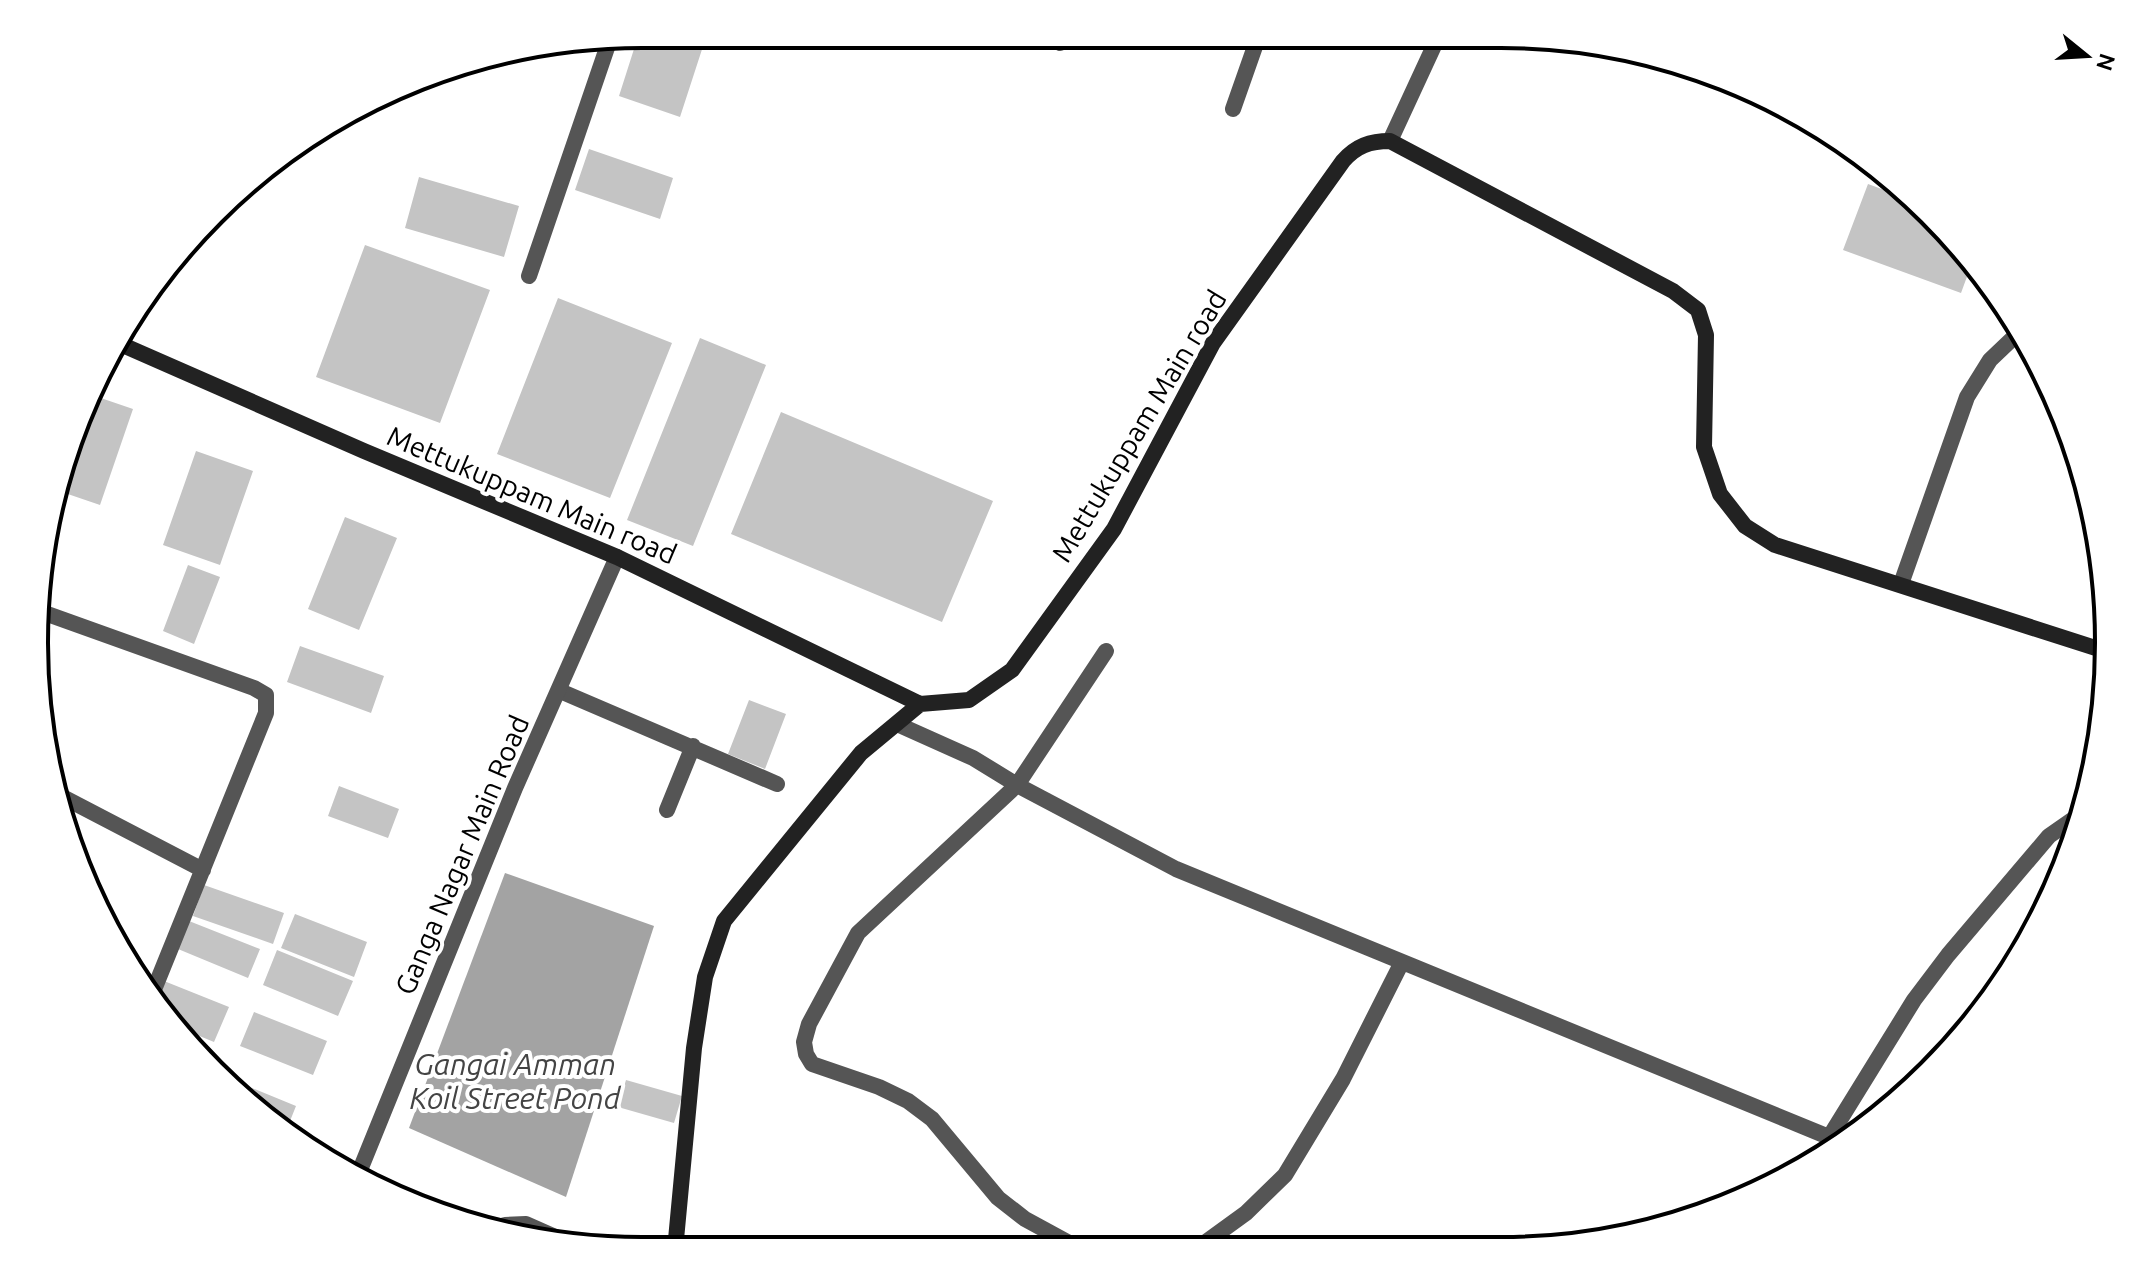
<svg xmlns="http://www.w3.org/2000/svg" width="2143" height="1285" viewBox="0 0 2143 1285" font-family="Ubuntu,sans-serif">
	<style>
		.water { fill: #a3a3a3 }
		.building { fill: #c4c4c4 }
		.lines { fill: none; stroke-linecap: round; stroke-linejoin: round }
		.lane { stroke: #555; stroke-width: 16 }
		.street { stroke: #555; stroke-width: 16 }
		.secondary { stroke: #222; stroke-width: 16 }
		.labels { text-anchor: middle; stroke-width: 8; stroke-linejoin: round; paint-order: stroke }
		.street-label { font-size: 28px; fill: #000; stroke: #fff }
		.water-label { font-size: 30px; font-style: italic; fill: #444; stroke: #fff }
		.rim { fill: none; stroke: #000; stroke-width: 4 }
	</style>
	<rect width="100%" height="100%" fill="#fff"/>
	<path class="water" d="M505 873 654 926 566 1197 409 1128Z"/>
	<path class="building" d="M642 34H707L680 117 619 96 634 49 623 46 626 37Z
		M589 149 673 178 660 219 575 190Z
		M419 177 519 206 504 257 405 228Z
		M1868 184 1920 203 1931 213 1972 263 1961 293 1843 250Z
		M365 245 490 290 440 423 316 377Z
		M558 298 672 343 610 498 497 454Z
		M700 338 766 365 693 546 627 520Z
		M92 395 133 409 100 505 59 491 66 447Z
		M781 412 993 501 942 622 731 534Z
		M196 451 253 471 220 565 163 545Z
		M345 517 397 538 359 630 308 609Z
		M188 565 220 577 194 644 163 631Z
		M300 646 384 676 371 713 287 682Z
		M749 700 786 714 765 769 728 754Z
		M339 786 399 809 388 838 328 816Z
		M204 885 284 913 273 944 193 916Z
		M295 914 367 942 354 977 281 948Z
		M189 921 260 949 248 978 178 949Z
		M277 950 353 981 338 1016 263 985Z
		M164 981 229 1007 214 1042 173 1025 159 1013 155 1004Z
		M254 1012 327 1041 313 1075 240 1046Z
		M230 1079 296 1106 286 1131 245 1092Z
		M626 1080 682 1096 674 1123 618 1107Z"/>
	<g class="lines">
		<path class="lane" d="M560 691 777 784
			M897 724 973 758 1017 785 1176 869 1841 1142
			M667 810 693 746
			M1830 1136 1914 1000 1948 955 2049 836 2082 813
			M1082 1250 1025 1219 998 1198 932 1119 908 1101 879 1087 812 1064 806 1054 804 1042 809 1024 858 933 1017 785 1106 651
			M1195 1250 1246 1213 1285 1175 1343 1079 1402 962"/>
		<path class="street" d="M1060 43 1063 35
			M1233 109 1259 35
			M1390 141 1439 35
			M529 276 610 39
			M1901 584 1967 397 1990 360 2011 340 2024 336
			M39 611 254 688 266 695V713L151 997
			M59 795 203 870
			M358 1175 515 788 617 557
			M501 1230 505 1225 526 1224 569 1243"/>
		<path class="secondary" d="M118 343 364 451 617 557 920 704 969 700 1012 670 1114 529 1213 343 1343 161C1356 146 1370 141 1390 141L1673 291 1698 310 1706 335 1704 447 1720 494 1745 526 1775 545 2108 652
			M675 1250 694 1048 705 977 724 921 861 753 920 704"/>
	</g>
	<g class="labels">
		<g class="street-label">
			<text transform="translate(1139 426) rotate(-59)" y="10">Mettukuppam Main road</text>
			<text transform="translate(532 495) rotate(23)" y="10">Mettukuppam Main road</text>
			<text transform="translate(462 855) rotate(-67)" y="10">Ganga Nagar Main Road</text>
		</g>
		<g class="water-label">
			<text x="515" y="1075">Gangai Amman<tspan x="515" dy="34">Koil Street Pond</tspan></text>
		</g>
	</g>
	<path d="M0 0H2143V1285H0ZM642 48H1501A594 594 0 0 1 2095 642V643A594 594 0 0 1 1501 1237H642A594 594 0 0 1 48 643V642A594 594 0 0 1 642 48Z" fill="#fff" fill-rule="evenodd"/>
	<path class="rim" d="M642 48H1501A594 594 0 0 1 2095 642V643A594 594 0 0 1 1501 1237H642A594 594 0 0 1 48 643V642A594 594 0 0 1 642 48Z"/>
	<g transform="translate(2087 56) rotate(108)" stroke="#ffffff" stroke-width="6" paint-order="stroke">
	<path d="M0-6L14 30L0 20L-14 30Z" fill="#000000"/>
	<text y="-12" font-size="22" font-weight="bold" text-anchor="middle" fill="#000000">N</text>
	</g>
</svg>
